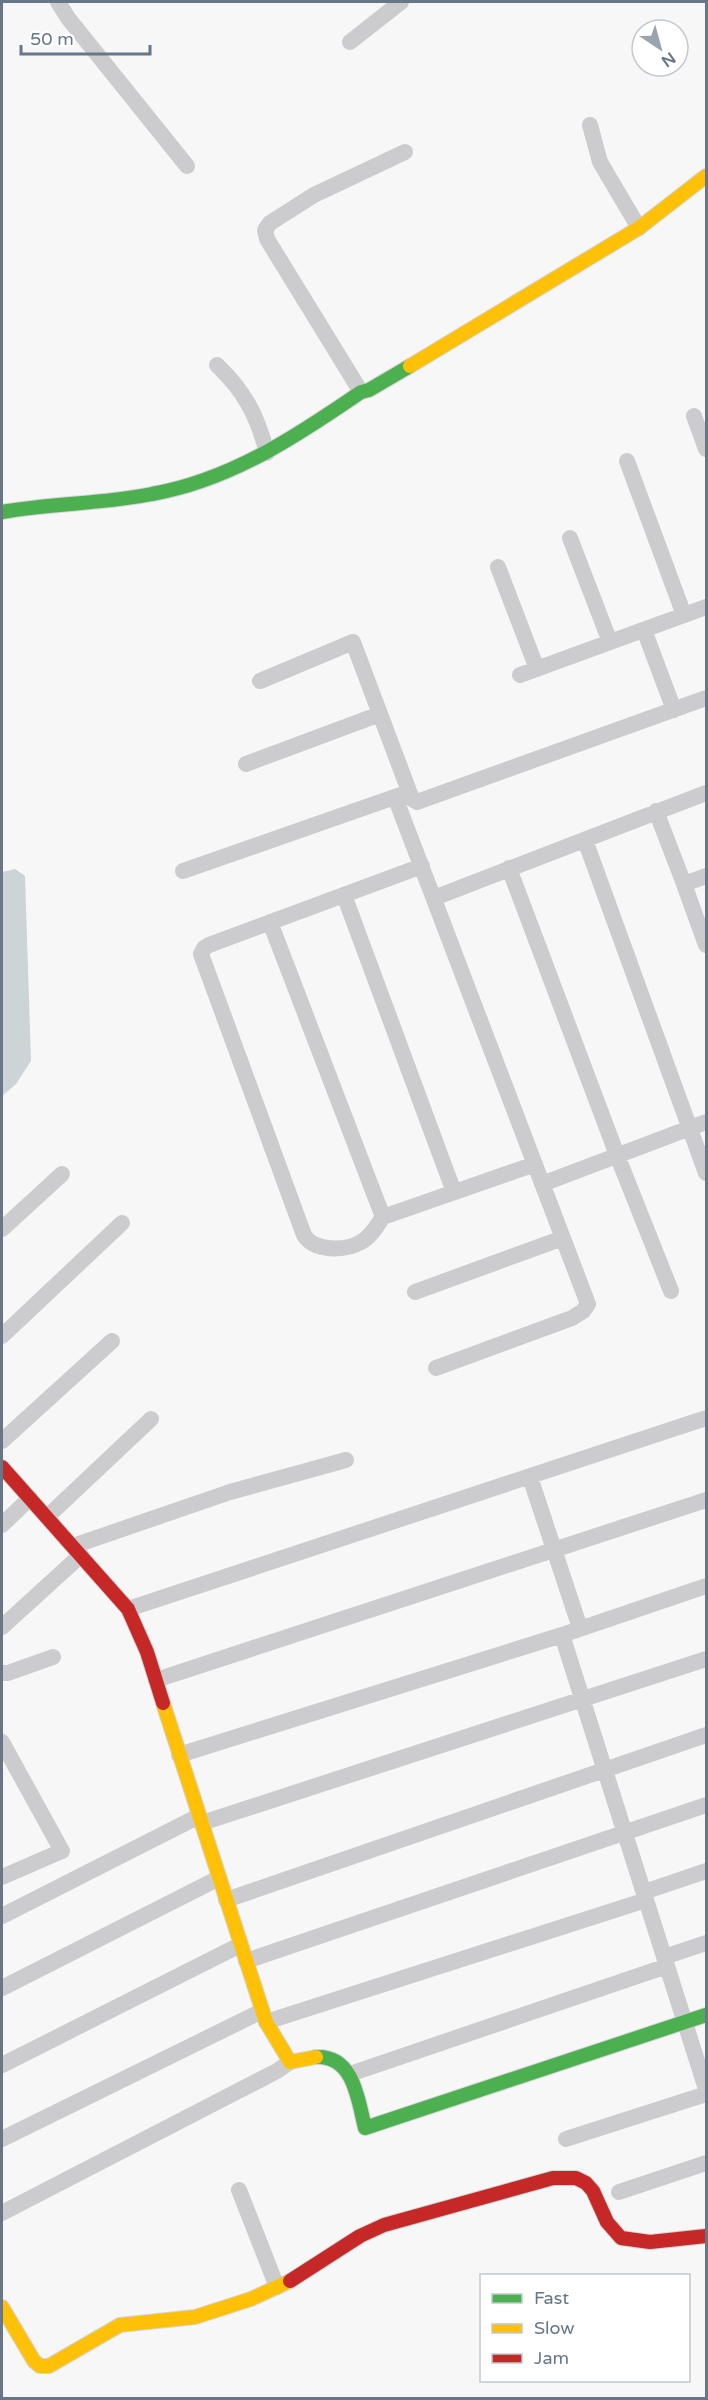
<svg xmlns="http://www.w3.org/2000/svg" width="708" height="2400" viewBox="0 0 708 2400" font-family="'Varela Round',sans-serif">
	<style>
		.water { fill: #ccd4d8 }
		.lines { fill: none; stroke-linecap: round; stroke-linejoin: round }
		.fast-casing { stroke: #d4d5d6; stroke-width: 16 }
		.slow-casing { stroke: #d4d5d6; stroke-width: 16 }
		.jam-casing { stroke: #d4d5d6; stroke-width: 16 }
		.street { stroke: #ccccce; stroke-width: 16 }
		.fast { stroke: #4caf50; stroke-width: 14 }
		.slow { stroke: #ffc107; stroke-width: 14 }
		.jam { stroke: #c62828; stroke-width: 14 }
	</style>
	<rect width="100%" height="100%" fill="#f7f7f7"/>
	<path class="water" d="M15 869 25 876 31 1061 16 1084 2 1096V872Z"/>
	<g class="lines">
		<defs>
			<path id="fast" d="M2 512C52 503 103 504 152 494 231 480 297 436 361 392L369 390 410 366
				M316 2057C354 2055 358 2100 365 2128L706 2015"/>
			<path id="slow" d="M410 366 639 228 706 176
				M163 1703 266 2022 290 2062 316 2057
				M2 2307 34 2361 40 2366H49L120 2325 195 2317 251 2299 290 2281"/>
			<path id="jam" d="M2 1467 128 1609 147 1652 163 1703
				M290 2281 360 2236 384 2225 553 2178H576L586 2183 593 2191 607 2222 621 2238 650 2242 706 2236"/>
		</defs>
		<use href="#fast" class="fast-casing"/>
		<use href="#slow" class="slow-casing"/>
		<use href="#jam" class="jam-casing"/>
		<path class="street" d="M58 2 68 18 187 166
			M350 42 401 2
			M590 125 600 162 639 228
			M217 365C245 392 257 415 267 453
			M361 392 267 239 265 230 270 223 314 195 405 152
			M694 416 706 449
			M627 461 684 615
			M570 538 610 642
			M498 567 537 669
			M644 630 674 710
			M520 675 706 607
			M260 681 353 642 412 799 417 802 706 698
			M246 764 380 714
			M395 797 588 1304 583 1311 572 1318 436 1368
			M656 811 684 884
			M585 840 706 1173
			M422 866 209 945 204 948 201 954 304 1235C314 1252 346 1251 361 1242 371 1237 377 1225 383 1217L535 1164
			M509 868 617 1155 671 1291
			M183 871 406 793
			M706 876 684 884 706 945
			M344 895 454 1192
			M434 898 706 793
			M270 922 383 1217
			M542 1184 706 1122
			M2 1229 62 1174
			M415 1292 563 1238
			M2 1336 122 1223
			M2 1441 112 1341
			M530 1477 580 1628
			M47 1517 151 1419
			M2 1525 30 1498
			M73 1546 230 1492 346 1460
			M128 1609 706 1418
			M2 1627 81 1555
			M562 1635 706 2089
			M2 1673H8L53 1657
			M156 1680 706 1500
			M2 1742 62 1851 2 1877
			M179 1755 562 1635 706 1586
			M202 1823 706 1659
			M644 1892 706 1871
			M226 1900 706 1735
			M2 1916 199 1816
			M664 1957 706 1943
			M246 1961 706 1805
			M2 1988 219 1878
			M266 2022 646 1900
			M2 2065 240 1945
			M350 2074 667 1966
			M2 2139 262 2011
			M566 2139 706 2094
			M239 2190 277 2287
			M619 2192 706 2163
			M2 2213 277 2071 290 2062"/>
		<use href="#fast" class="fast"/>
		<use href="#slow" class="slow"/>
		<use href="#jam" class="jam"/>
	</g>
	<rect width="708" height="2400" fill="none" stroke="#677787" stroke-width="6"/>
	<rect x="480" y="2274" width="210" height="108" fill="#ffffff" stroke="#c2c9cf" stroke-width="1.5"/>
	<rect x="492" y="2294" width="30" height="9" fill="#4caf50" stroke="#c2c9cf" stroke-width="1.5"/>
	<text x="534" y="2304" font-size="18" fill="#677787">Fast</text>
	<rect x="492" y="2324" width="30" height="9" fill="#ffc107" stroke="#c2c9cf" stroke-width="1.5"/>
	<text x="534" y="2334" font-size="18" fill="#677787">Slow</text>
	<rect x="492" y="2354" width="30" height="9" fill="#c62828" stroke="#c2c9cf" stroke-width="1.5"/>
	<text x="534" y="2364" font-size="18" fill="#677787">Jam</text>
	<g transform="translate(660 48) rotate(144)"><circle r="28" fill="#ffffff" stroke="#c2c9cf" stroke-width="1.5"/>
	<path d="M0-4.5L10 22L0 15L-10 22Z" fill="#99a4ae"/>
	<text y="-9" font-size="16" font-weight="bold" text-anchor="middle" fill="#677787">N</text>
	</g>
	<path d="M21 45v9h129v-9" fill="none" stroke="#677787" stroke-width="3"/>
	<text x="30" y="45" font-size="18" fill="#677787" stroke="#ffffff" stroke-width="4.5" paint-order="stroke">50 m</text>
</svg>
